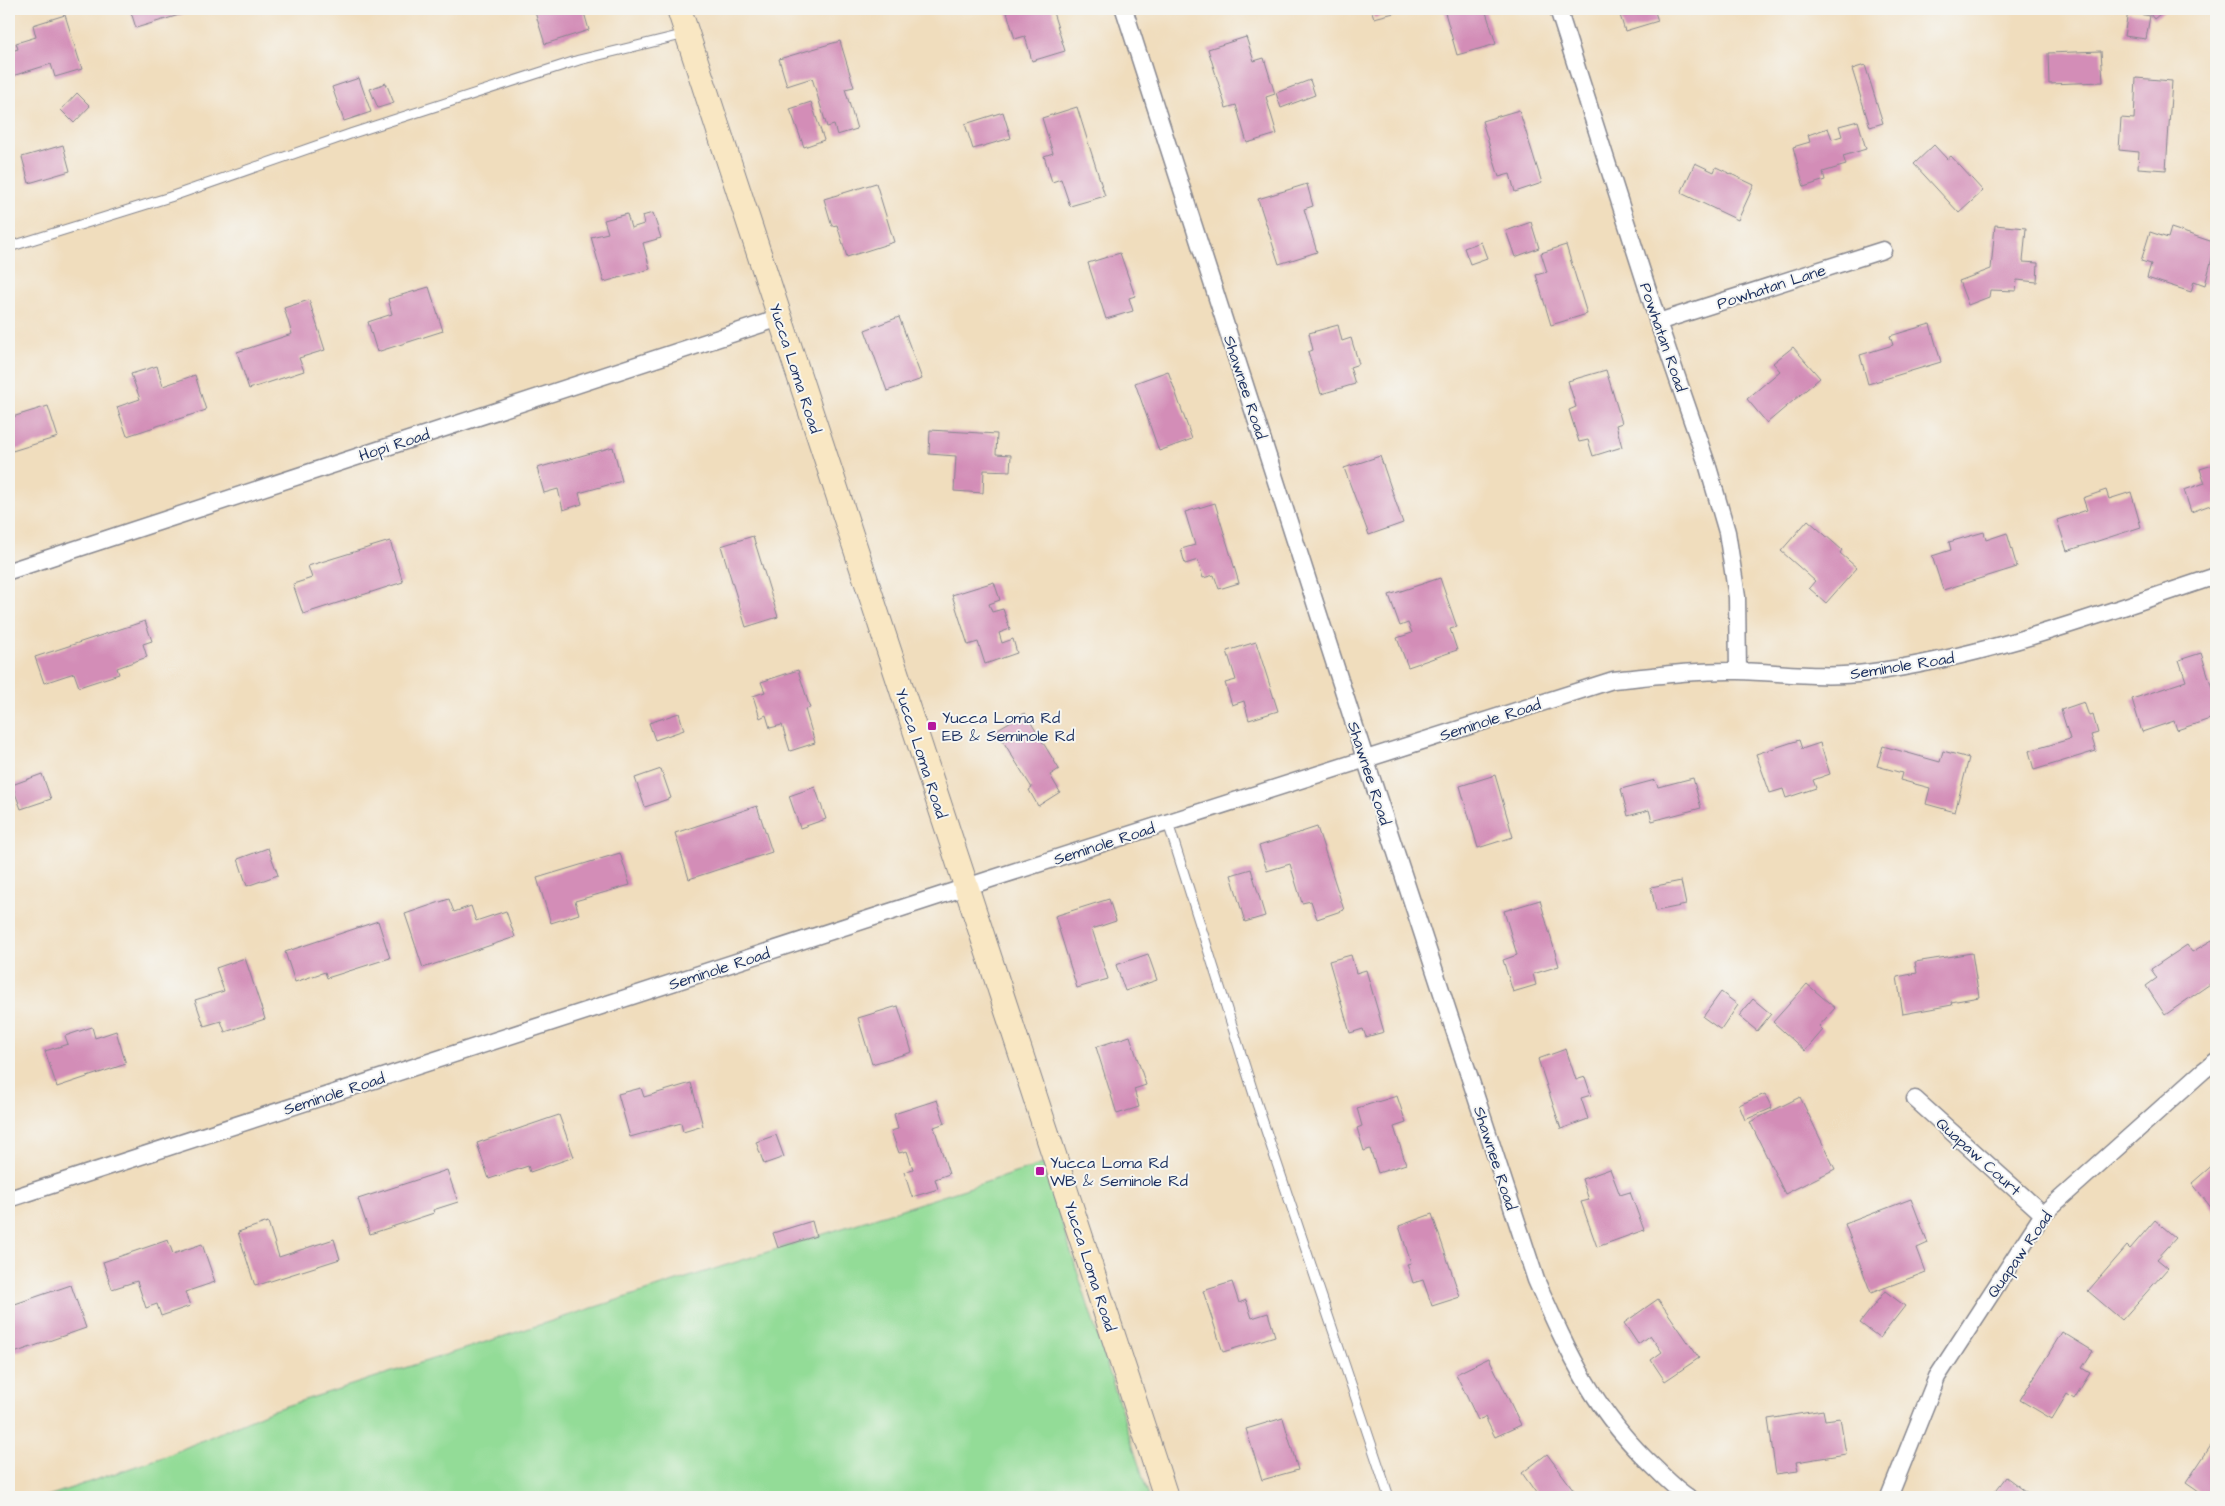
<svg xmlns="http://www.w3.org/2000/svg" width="2225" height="1506" viewBox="0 0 2225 1506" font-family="'Architects Daughter',sans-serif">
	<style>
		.green { fill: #93dc97; stroke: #57867a }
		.building { fill: #d38db7 }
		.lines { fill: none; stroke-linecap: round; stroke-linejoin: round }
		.lane-casing { stroke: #86868e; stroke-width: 11 }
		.street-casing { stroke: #86868e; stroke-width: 19 }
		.secondary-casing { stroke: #86868e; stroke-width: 26 }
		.lane { stroke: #fff; stroke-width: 9 }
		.street { stroke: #fff; stroke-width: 16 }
		.secondary { stroke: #f9e7c3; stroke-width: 24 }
		.poi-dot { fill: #b5179e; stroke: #f6f6f2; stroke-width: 2 }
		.labels { text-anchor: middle; stroke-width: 4; stroke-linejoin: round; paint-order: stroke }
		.street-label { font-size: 16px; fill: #1b2f5e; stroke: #f6f6f2 }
		.poi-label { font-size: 16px; fill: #1b2f5e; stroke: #f6f6f2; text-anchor: start }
	</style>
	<rect width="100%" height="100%" fill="#f6f6f2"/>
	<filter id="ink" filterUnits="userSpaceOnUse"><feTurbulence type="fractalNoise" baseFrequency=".02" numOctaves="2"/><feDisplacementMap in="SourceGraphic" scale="10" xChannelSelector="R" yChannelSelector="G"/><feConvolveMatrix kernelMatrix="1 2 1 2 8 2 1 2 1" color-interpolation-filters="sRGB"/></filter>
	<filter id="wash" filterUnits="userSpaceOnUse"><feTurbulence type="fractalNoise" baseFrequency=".0096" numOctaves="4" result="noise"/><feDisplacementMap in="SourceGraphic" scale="20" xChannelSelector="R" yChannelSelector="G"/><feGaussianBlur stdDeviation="1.12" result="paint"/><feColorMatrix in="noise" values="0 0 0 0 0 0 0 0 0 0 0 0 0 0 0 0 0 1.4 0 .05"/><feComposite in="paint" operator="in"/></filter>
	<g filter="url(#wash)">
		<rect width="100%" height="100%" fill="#f0ddbd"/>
		<path class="green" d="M1043 1164 1149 1497H45L166 1456 270 1411Z"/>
		<g id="blocks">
			<path class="building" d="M130 9H199L136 28Z
				M534 9H583L589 30 545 44Z
				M1006 9H1052L1065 51 1032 61 1025 36 1015 39Z
				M1371 9H1392L1394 13 1374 18Z
				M1444 9H1485L1496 44 1457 55Z
				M1618 9H1654L1658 21 1625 31Z
				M2146 9H2166L2154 19Z
				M2128 12 2150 16 2146 39 2124 36Z
				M65 15 82 69 55 77 51 64 9 77V52L18 49 16 43 36 37 33 25Z
				M1246 37 1254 61 1264 58 1275 94 1266 97 1277 134 1247 143 1236 105 1226 108 1208 49Z
				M840 41 854 87 845 89 857 129 837 135 834 125 827 127 812 78 787 86 779 59Z
				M2101 51 2103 82 2049 84 2048 53Z
				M1865 65 1883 123 1870 127 1852 69Z
				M359 78 371 112 344 121 332 87Z
				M2136 78 2172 81 2166 170 2138 168 2139 152 2119 150 2121 118 2134 119Z
				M1310 80 1315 95 1281 108 1276 93Z
				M386 83 394 103 378 108 370 89Z
				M77 93 90 106 74 123 61 110Z
				M811 102 824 140 804 147 790 109Z
				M1077 107 1105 196 1070 206 1061 179 1052 182 1044 156 1053 153 1042 118Z
				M1519 110 1542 183 1515 192 1510 174 1499 177 1482 121Z
				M1003 112 1011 138 973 149 965 124Z
				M1858 121 1866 149 1843 156 1846 165 1823 172 1825 180 1804 187 1793 147 1810 142 1808 135 1828 128 1832 139 1842 136 1839 126Z
				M63 145 70 171 29 183 22 157Z
				M1934 145 1947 159 1951 156 1983 191 1959 213 1914 164Z
				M1695 163 1714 172 1716 167 1754 185 1738 220 1681 193Z
				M876 183 894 242 847 257 837 225 832 226 824 199Z
				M1307 184 1313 206 1304 209 1317 252 1279 264 1258 199Z
				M653 213 661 238 643 243 650 269 604 282 591 237 608 233 604 220 627 214 631 228 644 224 642 216Z
				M1531 222 1539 248 1515 257 1506 231Z
				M1995 225 2026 228 2023 262 2038 263 2037 282 2017 280 2016 291 1990 290 1989 297 1968 305 1959 281 1991 269Z
				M2171 228 2216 243 2205 285 2194 281 2191 292 2147 278 2151 264 2141 261 2150 232 2168 238Z
				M1481 242 1487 258 1470 264 1464 248Z
				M1566 245 1587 314 1551 325 1536 275 1547 272 1541 253Z
				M1120 253 1135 296 1129 298 1133 311 1106 319 1088 263Z
				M429 287 443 331 377 352 368 322 392 314 388 299Z
				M309 300 325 350 299 358 304 371 249 389 237 352 292 334 284 308Z
				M899 317 922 379 887 391 865 330Z
				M1930 324 1941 362 1868 384 1860 355 1893 345 1890 336Z
				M1338 325 1342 341 1351 338 1359 364 1350 367 1355 384 1321 394 1308 352 1313 350 1309 333Z
				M1793 347 1820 378 1767 423 1747 399 1780 371 1773 363Z
				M157 366 163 386 195 375 206 410 127 436 117 407 140 399 131 374Z
				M1606 370 1622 423 1616 425 1622 447 1593 456 1588 440 1579 442 1569 410 1576 407 1568 381Z
				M1168 371 1192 439 1159 451 1135 383Z
				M48 406 58 437 9 452V418Z
				M930 430 997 434 996 454 1011 455 1010 471 984 470 983 493 954 491 956 456 929 454Z
				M613 447 622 481 579 493 582 504 563 510 558 489 544 493 537 468Z
				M1380 456 1403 523 1369 535 1344 468Z
				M2216 464V503L2191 512 2184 490 2205 483 2200 469Z
				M2106 490 2109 499 2131 492 2141 527 2067 551 2057 520 2087 510 2083 498Z
				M1215 503 1239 583 1219 589 1214 575 1203 578 1198 560 1185 564 1181 549 1195 545 1185 512Z
				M1808 520 1842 550 1840 553 1857 568 1826 603 1809 588 1815 581 1781 551Z
				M1984 532 1986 540 2007 533 2017 567 1943 590 1932 556 1951 550 1949 542Z
				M753 536 778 617 746 627 721 546Z
				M390 541 403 582 303 614 293 584 312 578 308 566Z
				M1440 578 1457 627 1450 629 1457 650 1408 667 1397 638 1412 633 1408 623 1400 626 1389 595Z
				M994 582 1000 600 989 604 992 612 1003 609 1010 629 999 633 1002 643 1013 639 1017 653 985 664 978 642 968 645 952 595Z
				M145 621 152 641 143 644 147 657 117 668 119 674 79 687 74 673 44 683 35 657Z
				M1256 642 1278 711 1249 720 1244 701 1232 705 1225 683 1236 680 1227 651Z
				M2201 653 2216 700V717L2177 730 2174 721 2142 732 2132 699 2186 681 2179 660Z
				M798 670 810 708 805 709 815 743 790 751 782 725 770 728 766 715 760 718 753 696 765 692 761 682Z
				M2084 702 2089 716 2093 715 2098 733 2091 735 2096 751 2034 770 2029 751 2070 739 2061 710Z
				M679 713 684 730 655 740 649 723Z
				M1025 713 1059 769 1050 775 1060 792 1038 806 1029 790 1032 788 996 730Z
				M1799 740 1802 749 1820 743 1830 774 1813 780 1816 788 1786 798 1783 789 1770 793 1756 754Z
				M1883 746 1940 762 1943 751 1969 758 1955 812 1926 804 1930 788 1900 780 1902 773 1877 766Z
				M661 769 671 798 645 807 635 778Z
				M42 774 51 799 21 809 12 785Z
				M1495 775 1513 837 1478 848 1460 786Z
				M1693 778 1701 808 1652 821 1649 810 1628 816 1621 789 1655 780 1658 787Z
				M815 787 826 819 800 828 789 796Z
				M757 806 772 852 689 879 675 833Z
				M1317 827 1344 910 1317 919 1311 901 1302 903 1290 864 1267 871 1259 846Z
				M268 848 278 875 247 886 238 859Z
				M620 853 630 885 575 901 579 914 551 923 537 878Z
				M1251 869 1265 916 1245 922 1231 875Z
				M1681 881 1686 905 1656 911 1651 887Z
				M449 899 454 912 471 906 476 921 506 911 515 937 423 968 405 914Z
				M1109 899 1116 921 1092 929 1108 979 1077 988 1055 916Z
				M1540 900 1559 966 1533 974 1536 985 1513 992 1503 960 1517 955 1504 911Z
				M378 921 390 958 327 978 325 972 295 982 285 952Z
				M2212 940 2216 946V980L2165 1015 2146 986 2157 978 2151 969 2187 945 2192 952Z
				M1972 953 1979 997 1951 1002 1952 1005 1903 1014 1897 977 1917 973 1915 962Z
				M1148 954 1157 980 1125 991 1116 965Z
				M1351 955 1356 973 1366 970 1384 1032 1366 1037 1363 1029 1350 1033 1329 961Z
				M245 958 265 1019 225 1032 221 1021 204 1026 195 1000 224 991 216 968Z
				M1807 984 1835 1008 1819 1026 1823 1030 1805 1051 1773 1022Z
				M1721 992 1738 1005 1721 1030 1703 1017Z
				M1753 999 1771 1014 1757 1031 1739 1016Z
				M898 1006 912 1052 872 1064 858 1018Z
				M92 1027 95 1038 116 1031 126 1064 57 1087 45 1051 68 1044 65 1036Z
				M1130 1036 1146 1085 1134 1089 1139 1107 1117 1114 1096 1047Z
				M1566 1049 1576 1080 1585 1077 1591 1095 1581 1098 1588 1119 1561 1129 1538 1059Z
				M691 1083 703 1126 683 1132 681 1123 630 1137 618 1094 641 1088 644 1097Z
				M1765 1094 1772 1108 1745 1120 1739 1105Z
				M1397 1096 1406 1123 1394 1127 1406 1164 1378 1173 1370 1149 1364 1151 1357 1128 1362 1126 1357 1108Z
				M1800 1097 1835 1169 1785 1194 1750 1122Z
				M937 1100 945 1123 934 1127 949 1174 935 1179 938 1189 912 1197 904 1172 913 1169 907 1151 899 1153 891 1131 898 1129 894 1114Z
				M559 1115 574 1157 530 1172 528 1166 489 1179 477 1143Z
				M776 1135 784 1157 764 1164 756 1142Z
				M2216 1162V1214L2192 1183Z
				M1610 1169 1620 1195 1630 1192 1644 1230 1597 1247 1581 1202 1589 1200 1582 1179Z
				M447 1170 458 1202 433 1210 434 1213 370 1234 358 1199Z
				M1911 1199 1928 1243 1917 1248 1926 1272 1871 1293 1845 1224Z
				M1432 1214 1460 1297 1432 1306 1423 1280 1413 1283 1407 1264 1411 1263 1399 1226Z
				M2155 1220 2176 1238 2157 1259 2168 1268 2122 1320 2088 1291 2127 1246 2130 1249Z
				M812 1221 816 1236 778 1248 773 1233Z
				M268 1222 279 1257 334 1239 340 1259 255 1286 238 1232Z
				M168 1240 173 1254 202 1244 215 1282 185 1292 190 1306 161 1316 157 1304 146 1308 137 1281 112 1289 103 1262Z
				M1232 1282 1239 1303 1246 1300 1252 1318 1268 1313 1275 1336 1223 1352 1203 1291Z
				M71 1285 86 1328 14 1353 9 1337V1306Z
				M1885 1291 1905 1306 1880 1338 1860 1323Z
				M1658 1299 1699 1358 1665 1381 1651 1360 1662 1352 1650 1335 1638 1344 1624 1323Z
				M2062 1332 2093 1351 2082 1368 2090 1373 2074 1399 2067 1394 2052 1419 2020 1400Z
				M1489 1358 1521 1425 1495 1437 1485 1417 1478 1420 1456 1374Z
				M1823 1410 1825 1420 1840 1418 1846 1454 1796 1462 1798 1471 1776 1474 1768 1419Z
				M1283 1418 1298 1470 1262 1480 1246 1429Z
				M2216 1438V1497H2206L2186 1483Z
				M1547 1454 1579 1497H1539L1522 1473Z
				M2006 1477 2033 1497H1991Z"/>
		</g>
	</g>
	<g filter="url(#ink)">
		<use href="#blocks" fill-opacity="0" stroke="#86868e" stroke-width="1"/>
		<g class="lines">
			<defs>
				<path id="lane" d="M9 247 170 197 353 133 579 60 686 34
					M1168 823 1255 1098 1389 1497"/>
				<path id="street" d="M1124 9 1365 758 1536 1280C1569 1354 1595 1413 1656 1469 1666 1479 1676 1489 1688 1497
					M1558 9 1658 322 1708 467 1727 532 1737 597 1738 671
					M1658 322 1883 250
					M9 571 780 318
					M1915 1099 2043 1214
					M9 1199 994 878 1613 680C1654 676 1696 670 1738 671 1780 672 1823 679 1866 673 1987 657 2101 614 2216 576
					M1889 1497 1937 1377 2043 1214 2203 1071 2216 1061"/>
				<path id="secondary" d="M679 9 1166 1497"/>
			</defs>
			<use href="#lane" class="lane-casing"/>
			<use href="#street" class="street-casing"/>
			<use href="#secondary" class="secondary-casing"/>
			<use href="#lane" class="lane"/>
			<use href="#street" class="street"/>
			<use href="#secondary" class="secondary"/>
		</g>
	</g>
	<g class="poi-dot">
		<rect x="927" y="721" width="10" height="10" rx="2.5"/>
		<rect x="1035" y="1166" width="10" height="10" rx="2.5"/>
	</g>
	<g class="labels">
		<g class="street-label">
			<text transform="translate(1771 286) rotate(-18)" y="6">Powhatan Lane</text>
			<text transform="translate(1664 337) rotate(71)" y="6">Powhatan Road</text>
			<text transform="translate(796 368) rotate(72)" y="6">Yucca Loma Road</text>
			<text transform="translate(1246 387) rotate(72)" y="6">Shawnee Road</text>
			<text transform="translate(394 444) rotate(-18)" y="6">Hopi Road</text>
			<text transform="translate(1902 665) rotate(-9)" y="6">Seminole Road</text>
			<text transform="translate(1490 719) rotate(-18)" y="6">Seminole Road</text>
			<text transform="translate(922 753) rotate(72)" y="6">Yucca Loma Road</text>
			<text transform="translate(1370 773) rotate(72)" y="6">Shawnee Road</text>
			<text transform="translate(1104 843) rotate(-18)" y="6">Seminole Road</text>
			<text transform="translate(719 968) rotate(-18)" y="6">Seminole Road</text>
			<text transform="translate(334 1093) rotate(-18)" y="6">Seminole Road</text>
			<text transform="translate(1979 1156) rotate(42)" y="6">Quapaw Court</text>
			<text transform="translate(1496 1158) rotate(72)" y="6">Shawnee Road</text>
			<text transform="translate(2019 1254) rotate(-55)" y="6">Quapaw Road</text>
			<text transform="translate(1091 1266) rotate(72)" y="6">Yucca Loma Road</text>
		</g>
		<g class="poi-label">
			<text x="942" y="723">Yucca Loma Rd<tspan x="942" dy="18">EB &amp; Seminole Rd</tspan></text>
			<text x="1050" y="1168">Yucca Loma Rd<tspan x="1050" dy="18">WB &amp; Seminole Rd</tspan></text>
		</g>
	</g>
	<rect width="2225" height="1506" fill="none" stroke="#f6f6f2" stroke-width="30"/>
</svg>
